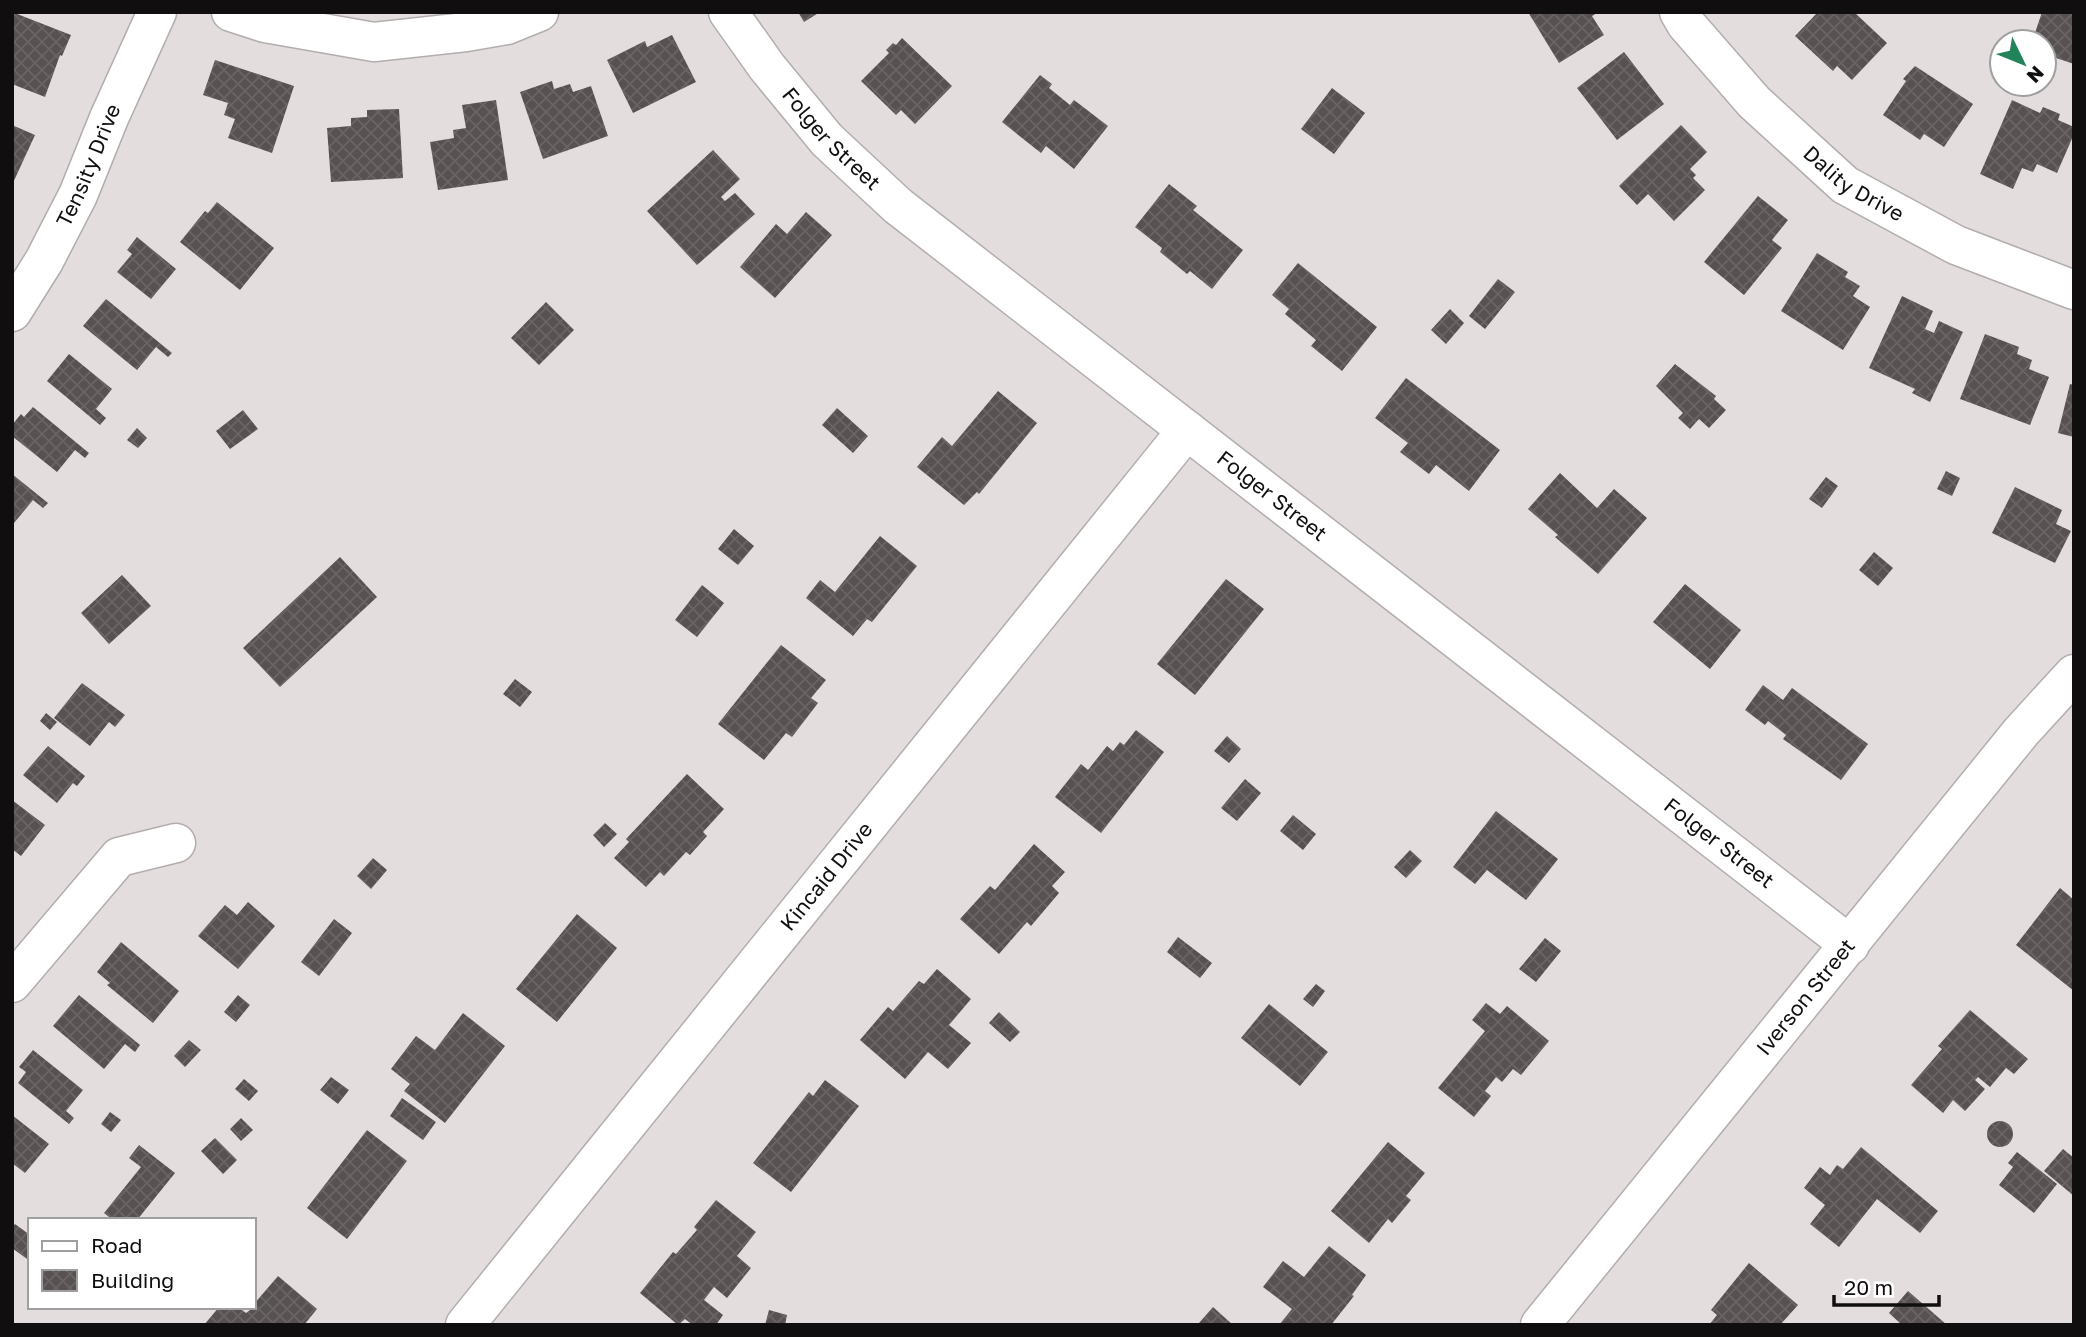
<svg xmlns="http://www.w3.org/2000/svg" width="2086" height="1337" viewBox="0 0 2086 1337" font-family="'Golos Text',sans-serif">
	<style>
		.building { fill: url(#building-cross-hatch) }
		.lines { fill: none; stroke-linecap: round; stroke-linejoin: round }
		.street-casing { stroke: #b4adae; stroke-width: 41 }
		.street { stroke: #fff; stroke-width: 38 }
		.labels { text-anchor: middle; stroke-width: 7; stroke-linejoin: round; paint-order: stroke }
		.street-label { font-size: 21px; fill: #110e0f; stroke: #fff }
	</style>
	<defs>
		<pattern id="building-cross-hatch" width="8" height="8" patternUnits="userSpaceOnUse" patternTransform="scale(1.75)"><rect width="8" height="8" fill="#575151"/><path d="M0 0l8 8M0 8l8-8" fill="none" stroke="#6a6565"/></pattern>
	</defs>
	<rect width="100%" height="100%" fill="#e4ddde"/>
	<path class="building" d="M12 12 71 35 62 56 60 55 45 97 12 84Z
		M798 12H820L804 22Z
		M1528 12H1599L1592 16 1604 35 1559 63Z
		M1818 12H1854L1887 43 1852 80 1837 66 1833 71 1795 36Z
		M2042 12H2074V64L2044 54V42H2032Z
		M672 35 696 82 633 113 607 60 645 41 647 47Z
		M902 38 952 86 915 124 901 110 896 115 861 81 889 53 886 50 893 43 896 45Z
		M1624 52 1664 104 1617 140 1577 88Z
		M215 60 294 86 272 153 228 138 235 119 224 115 228 103 203 95Z
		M1915 66 1973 104 1944 147 1924 134 1920 140 1883 115 1906 81 1903 79Z
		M1040 75 1052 84 1049 88 1070 105 1074 100 1108 126 1074 169 1046 146 1041 153 1002 122Z
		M552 81 554 89 570 84 573 92 591 86 608 136 543 159 520 92Z
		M1332 88 1365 113 1334 154 1301 129Z
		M496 100 508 180 438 190 430 142 454 138 453 130 466 128 462 105Z
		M2012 100 2040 113 2043 107 2060 114 2058 120 2074 127V134L2057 173 2037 164 2033 172 2022 168 2013 189 1980 174Z
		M399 109 403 178 331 182 327 128 351 126V118L367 117V110Z
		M12 125 35 135 12 185Z
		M1681 125 1707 152 1690 169 1696 175 1693 178 1705 190 1674 221 1648 194 1637 205 1619 186Z
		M713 150 740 179 721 197 725 201 735 193 755 214 697 265 647 211Z
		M1169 184 1197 206 1193 210 1243 250 1212 289 1190 271 1187 274 1160 252 1162 248 1135 227Z
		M1758 196 1788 220 1772 240 1782 248 1744 295 1704 262Z
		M217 202 274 248 240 290 180 242 205 211 208 213Z
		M806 212 832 235 775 298 740 267 776 224 787 234Z
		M137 237 176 269 151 299 117 272 132 254 127 250Z
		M1817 253 1848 272 1845 277 1860 286 1853 296 1870 307 1843 350 1781 311Z
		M1298 263 1377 327 1342 371 1311 346 1316 340 1285 314 1289 309 1272 295Z
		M1498 279 1515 292 1485 329 1469 316Z
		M1902 296 1933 311 1925 329 1934 333 1939 321 1963 332 1930 402 1912 393 1915 389 1869 368Z
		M106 299 172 353 168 357 156 347 137 370 83 326Z
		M546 302 574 330 539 365 511 338Z
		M1450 309 1464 323 1446 344 1431 330Z
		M1985 334 2019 347 2017 354 2032 360 2029 369 2049 377 2030 425 1960 399Z
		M69 354 112 389 96 409 106 418 100 425 47 381Z
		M1675 364 1716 396 1714 399 1726 410 1709 428 1699 419 1690 429 1678 418 1683 413 1656 386Z
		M1406 378 1500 450 1469 491 1436 465 1429 474 1400 452 1408 443 1375 418Z
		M2070 384 2074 385V437L2058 433Z
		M998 391 1037 423 979 494 977 492 964 505 917 467 942 437 952 446Z
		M33 407 89 453 85 458 75 450 57 472 12 436V425L21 414 24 417Z
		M837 408 868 436 853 453 822 425Z
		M243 410 258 429 230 449 216 431Z
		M137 428 147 438 138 448 127 440Z
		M1946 471 1960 478 1952 496 1937 489Z
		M1560 473 1597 508 1614 489 1647 518 1598 574 1555 537 1558 535 1528 509Z
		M12 474 48 503 43 508 33 500 14 523 12 521Z
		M1826 477 1838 486 1822 508 1809 499Z
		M2015 487 2062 510 2056 524 2071 531 2055 563 1992 533Z
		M734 529 754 546 738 565 718 549Z
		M880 536 917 566 872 622 867 619 853 636 806 598 820 580 835 592Z
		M1874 552 1893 568 1878 586 1859 570Z
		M340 557 377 597 280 687 243 648Z
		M122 575 151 606 109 644 81 613Z
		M1226 579 1264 609 1195 695 1157 664Z
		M1685 584 1741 630 1710 669 1653 622Z
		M702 585 724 603 697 637 675 620Z
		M781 645 826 680 811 698 818 703 792 737 786 733 764 760 718 724Z
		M515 679 532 692 520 707 503 694Z
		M82 683 125 715 115 727 109 722 90 746 54 718Z
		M1763 685 1783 700 1792 688 1868 744 1841 780 1783 739 1786 735 1768 721 1765 725 1745 710Z
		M46 713 57 722 50 730 40 721Z
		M1136 730 1164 752 1101 833 1055 797 1081 764 1088 770 1107 746 1113 751 1120 742 1124 745Z
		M1227 736 1241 749 1229 763 1214 751Z
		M48 746 85 776 77 786 73 783 57 803 23 775Z
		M687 774 724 809 703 832 707 836 690 855 686 852 664 876 660 872 646 887 614 858 629 842 626 839Z
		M1245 779 1261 793 1237 821 1221 808Z
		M12 800 45 825 21 856 12 849Z
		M1496 811 1558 859 1526 900 1487 870 1475 884 1453 867Z
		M1293 815 1316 834 1303 850 1280 831Z
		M605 823 617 834 604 847 593 835Z
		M1034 844 1065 872 1052 886 1059 893 1031 926 1027 922 999 954 960 919 990 886 995 890Z
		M1410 850 1422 861 1406 878 1394 867Z
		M373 858 387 870 371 889 357 876Z
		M2060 888 2074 900V991L2016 945Z
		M248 902 275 926 238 969 198 936 225 905 237 915Z
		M577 914 617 948 557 1022 516 989Z
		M334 919 352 933 319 976 301 962Z
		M1178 937 1212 963 1200 978 1167 952Z
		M1545 938 1561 951 1536 982 1519 969Z
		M121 942 179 991 153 1023 107 985 110 983 97 972Z
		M937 969 971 999 949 1025 971 1043 948 1069 928 1052 905 1079 860 1040 888 1007 893 1011 919 981 924 984Z
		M1316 984 1325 991 1313 1007 1303 999Z
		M79 995 140 1045 135 1052 125 1044 104 1069 53 1026Z
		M238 995 250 1005 236 1022 224 1012Z
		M1486 1003 1500 1014 1507 1006 1549 1041 1521 1075 1513 1069 1502 1082 1496 1077 1485 1091 1491 1096 1474 1117 1438 1088 1485 1031 1472 1020Z
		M1269 1004 1328 1052 1300 1086 1241 1038Z
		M1970 1010 2028 1059 2014 1074 2006 1068 1990 1087 1978 1077 1975 1080 1985 1089 1965 1111 1953 1100 1943 1113 1911 1085 1942 1049 1938 1046Z
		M999 1012 1020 1032 1010 1042 989 1023Z
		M463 1013 505 1046 445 1123 404 1091 410 1084 391 1069 416 1036 435 1050Z
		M189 1040 201 1050 185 1067 174 1056Z
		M33 1050 83 1090 66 1111 74 1118 69 1124 18 1083 26 1072 19 1067Z
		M331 1077 349 1090 338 1104 320 1090Z
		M244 1079 258 1091 249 1101 235 1089Z
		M825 1080 859 1106 791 1192 753 1163 809 1092 813 1096Z
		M402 1098 436 1122 423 1140 390 1116Z
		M110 1112 121 1120 111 1132 101 1124Z
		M12 1115 49 1144 25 1173 12 1163Z
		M241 1118 253 1130 241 1141 230 1129Z
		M1987 1134a13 13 0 1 1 26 0a13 13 0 1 1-26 0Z
		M367 1130 407 1161 347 1239 307 1208Z
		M215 1138 237 1160 223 1174 201 1151Z
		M1388 1142 1425 1173 1406 1196 1411 1200 1392 1223 1388 1219 1369 1243 1331 1211Z
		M139 1145 175 1173 137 1220H113L104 1213 141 1167 129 1158Z
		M1861 1147 1938 1211 1920 1233 1877 1199 1839 1247 1810 1224 1825 1205 1804 1188 1820 1167 1830 1175 1837 1165 1843 1169Z
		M2063 1149 2074 1158V1196L2044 1171Z
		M2017 1152 2057 1184 2034 1213 1999 1185 2013 1167 2008 1163Z
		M716 1200 756 1232 737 1256 751 1268 727 1298 714 1287 704 1300 723 1315 716 1325H693L685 1319 678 1325 640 1293 673 1252 676 1254 697 1230 694 1227Z
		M15 1224 30 1235V1256L27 1259 12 1248V1228Z
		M1329 1246 1366 1275 1352 1295 1354 1296 1331 1325H1279L1292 1309 1263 1287 1283 1261 1304 1277Z
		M1749 1263 1798 1305 1780 1325H1709L1717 1315 1711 1310Z
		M278 1276 317 1309 304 1325H204L219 1307H238L246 1313 254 1307V1304Z
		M1908 1291 1947 1325H1902L1889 1313Z
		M1213 1307 1233 1325H1201L1199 1323Z
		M769 1310 787 1315 785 1325H765Z"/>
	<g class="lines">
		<defs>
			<g id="street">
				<path d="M231 12 265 23 374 42 466 32 507 25 539 12"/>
				<path id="s1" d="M728 12 767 67 827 140 898 206 1850 945"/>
				<path id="s2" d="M1679 12 1686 24 1754 102 1845 185 1956 245 2074 290"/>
				<path id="s3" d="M12 312 44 261 78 195 109 118 157 12"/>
				<path d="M12 983 119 857 176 843"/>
				<path id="s4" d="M465 1325 1187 430"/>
				<path id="s5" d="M1540 1325 2021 732 2074 674"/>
			</g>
		</defs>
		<use href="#street" class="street-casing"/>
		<use href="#street" class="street"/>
	</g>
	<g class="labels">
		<g class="street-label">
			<text dy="7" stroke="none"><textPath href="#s1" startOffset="164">Folger Street</textPath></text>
			<text dy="7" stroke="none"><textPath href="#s3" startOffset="166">Tensity Drive</textPath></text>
			<text dy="7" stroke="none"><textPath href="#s2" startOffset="247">Dality Drive</textPath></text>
			<text dy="7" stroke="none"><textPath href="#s1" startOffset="732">Folger Street</textPath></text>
			<text dy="7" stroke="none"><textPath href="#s1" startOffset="1298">Folger Street</textPath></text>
			<text dy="7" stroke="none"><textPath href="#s4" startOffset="576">Kincaid Drive</textPath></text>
			<text dy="7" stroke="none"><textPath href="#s5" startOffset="422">Iverson Street</textPath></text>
		</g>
	</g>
	<rect width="2086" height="1337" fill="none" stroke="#110e0f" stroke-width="28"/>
	<rect x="28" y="1218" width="228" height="91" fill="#ffffff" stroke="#a09f9f" stroke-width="2"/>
	<rect x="42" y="1241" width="35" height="10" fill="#ffffff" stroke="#a09f9f" stroke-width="2"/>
	<text x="91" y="1253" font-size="21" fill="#110e0f">Road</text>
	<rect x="42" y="1270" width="35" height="21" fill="url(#building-cross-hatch)" stroke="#a09f9f" stroke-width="2"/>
	<text x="91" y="1288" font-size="21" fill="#110e0f">Building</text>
	<g transform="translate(2023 63) rotate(133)"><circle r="33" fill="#ffffff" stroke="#a09f9f" stroke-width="2"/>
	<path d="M0-5L12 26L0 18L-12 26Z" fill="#22825a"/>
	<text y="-10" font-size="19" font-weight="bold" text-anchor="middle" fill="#110e0f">N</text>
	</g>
	<path d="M1834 1295v10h105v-10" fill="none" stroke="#110e0f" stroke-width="3.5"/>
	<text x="1844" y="1295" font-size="21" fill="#110e0f" stroke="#ffffff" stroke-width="5" paint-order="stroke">20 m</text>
</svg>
